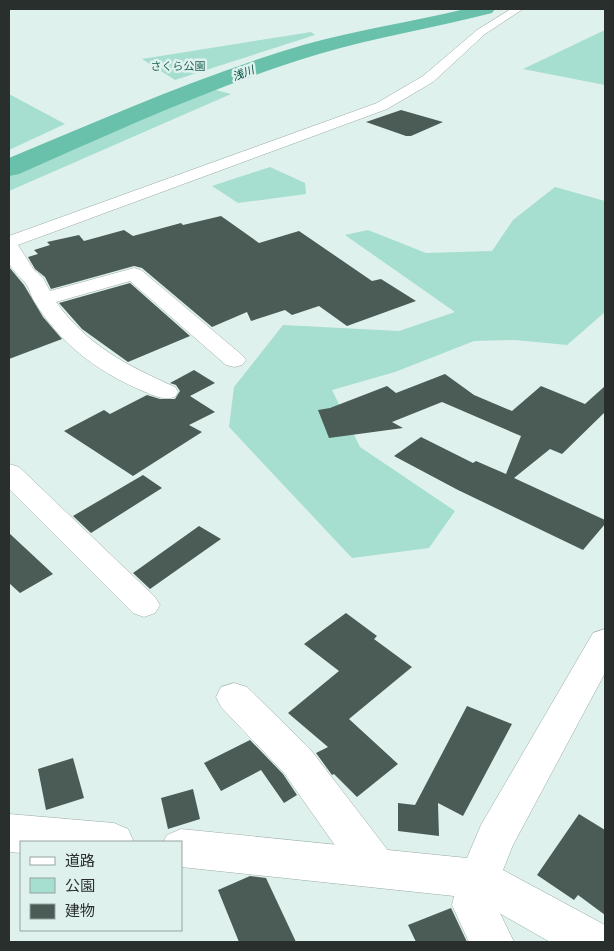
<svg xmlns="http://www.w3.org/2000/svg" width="614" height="951" viewBox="0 0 614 951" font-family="'Source Sans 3','Noto Sans JP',sans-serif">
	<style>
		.green { fill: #a6decf }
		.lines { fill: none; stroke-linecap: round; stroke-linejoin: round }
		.river { fill: #69c0ab; fill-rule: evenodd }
		.building { fill: #4b5b56 }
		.minor-casing { stroke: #9aaba6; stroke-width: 1 }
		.tertiary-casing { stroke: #9aaba6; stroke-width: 1 }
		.minor { fill: #fff; fill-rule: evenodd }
		.tertiary { fill: #fff; fill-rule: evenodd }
		.labels { text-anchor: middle; stroke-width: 5; stroke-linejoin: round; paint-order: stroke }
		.far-park-label { font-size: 11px; fill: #1f6455; stroke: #dff1ec }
		.far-water-label { font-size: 11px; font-style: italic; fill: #004f42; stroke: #dff1ec }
	</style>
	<rect width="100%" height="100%" fill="#dff1ec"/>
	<path class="green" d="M605 30V85L523 69Z
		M311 32 315 35 175 80 142 59Z
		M212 89 231 94 9 191V173Z
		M9 94 65 124 9 150Z
		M270 167 305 183 306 194 238 203 212 186Z
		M555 187 605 201V312L567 345 515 340 474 341 395 372 332 390 360 447 455 511 429 548 352 558 229 427 234 387 283 325 399 331 455 312 345 235 368 230 426 253 492 251 513 220Z"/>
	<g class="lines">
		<path class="river" d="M465 9H495L492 13C435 28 376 37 319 54 216 85 117 131 19 174L9 176V158C105 118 202 75 303 45 356 30 411 22 465 9Z"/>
	</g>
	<path class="building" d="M401 110 443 122 411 136H406L366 122Z
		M221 216 259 243 299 231 372 281 381 279 416 301 347 326 319 306 292 315 285 310 251 321 247 312 212 327 142 268 134 266 51 289 45 277 35 269 28 257 38 254 34 250 50 245 47 242 79 235 84 241 124 230 133 236 181 223 183 225Z
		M9 267 24 285 43 317 62 339 9 359Z
		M130 283 190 336 128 362 82 329 59 303Z
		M194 370 215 383 190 396 215 412 189 425 202 432 133 476 64 431 104 410 110 414 147 395 160 399H175L180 391 176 385 170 383Z
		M445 374 474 395 512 411 541 386 585 404 605 386V412L562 454 550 449 514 478 605 520V524L583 550 458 490 394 456 421 437 473 463 476 461 506 474 521 436 442 402 392 422 403 428 329 438 318 410 330 408 387 386 396 393Z
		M143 475 162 488 91 533 73 516Z
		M199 526 221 539 150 589 133 573Z
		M9 533 53 574 20 593 9 583Z
		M346 613 377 636 374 639 412 667 349 719 398 764 357 797 334 774 332 775 316 753 328 747 288 713 339 671 304 644Z
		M467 706 512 724 463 816 438 803 439 836 398 831V803L415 805Z
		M250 740 283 774 297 795 284 803 261 770 221 791 204 763Z
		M73 758 84 798 46 810 38 769Z
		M193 789 200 819 168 829 161 798Z
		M579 814 605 830V915L578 895 574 900 537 875Z
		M250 876 266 878 296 942H239L218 890Z
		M451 908 467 942H416L408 925Z"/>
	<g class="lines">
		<defs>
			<path id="minor" d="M511 9H523L485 34 433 82 387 109 18 245 34 270 43 278 50 291 134 268 141 270 242 355 246 360 242 365 234 367 226 365 130 281 56 302C88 346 126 365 175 387L178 392 175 397C161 401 151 394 138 389 94 369 60 343 34 301 31 296 30 291 28 287 23 278 13 273 9 263 7 255 9 244 9 236L377 103 423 76 477 30Z
				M9 464 19 467 155 597 160 605 155 613 144 617 133 613 9 489Z
				M234 683 247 687 310 749 390 853 396 867 390 881 375 887 360 881 284 773 221 707 216 697 221 687Z
				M479 859 494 865 500 879 495 903 514 942H469L452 905 458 879 464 865Z"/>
			<path id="tertiary" d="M605 629V673L513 845 503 870 605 925V942H550L473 898 181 867V842H163L167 835 181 829 467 858 481 825 593 633Z
				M9 814 114 823 128 829 134 842H21V853L9 852Z"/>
		</defs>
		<use href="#minor" class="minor-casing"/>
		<use href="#tertiary" class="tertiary-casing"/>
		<use href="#minor" class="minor"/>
		<use href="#tertiary" class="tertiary"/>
	</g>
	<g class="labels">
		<g class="far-park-label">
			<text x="178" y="70">さくら公園</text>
		</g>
		<g class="far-water-label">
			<text transform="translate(243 73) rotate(-21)" y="4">浅川</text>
		</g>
	</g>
	<rect width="614" height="951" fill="none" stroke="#282f2d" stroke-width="20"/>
	<rect x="20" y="841" width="162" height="90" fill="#dff1ec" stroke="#96a3a0"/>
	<rect x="30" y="857" width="25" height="8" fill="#ffffff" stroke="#96a3a0"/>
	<text x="65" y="866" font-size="15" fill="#282f2d">道路</text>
	<rect x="30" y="878" width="25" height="15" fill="#a6decf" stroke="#96a3a0"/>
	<text x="65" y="891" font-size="15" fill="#282f2d">公園</text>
	<rect x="30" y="904" width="25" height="15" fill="#4b5b56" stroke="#96a3a0"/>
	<text x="65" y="916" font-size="15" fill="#282f2d">建物</text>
</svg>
